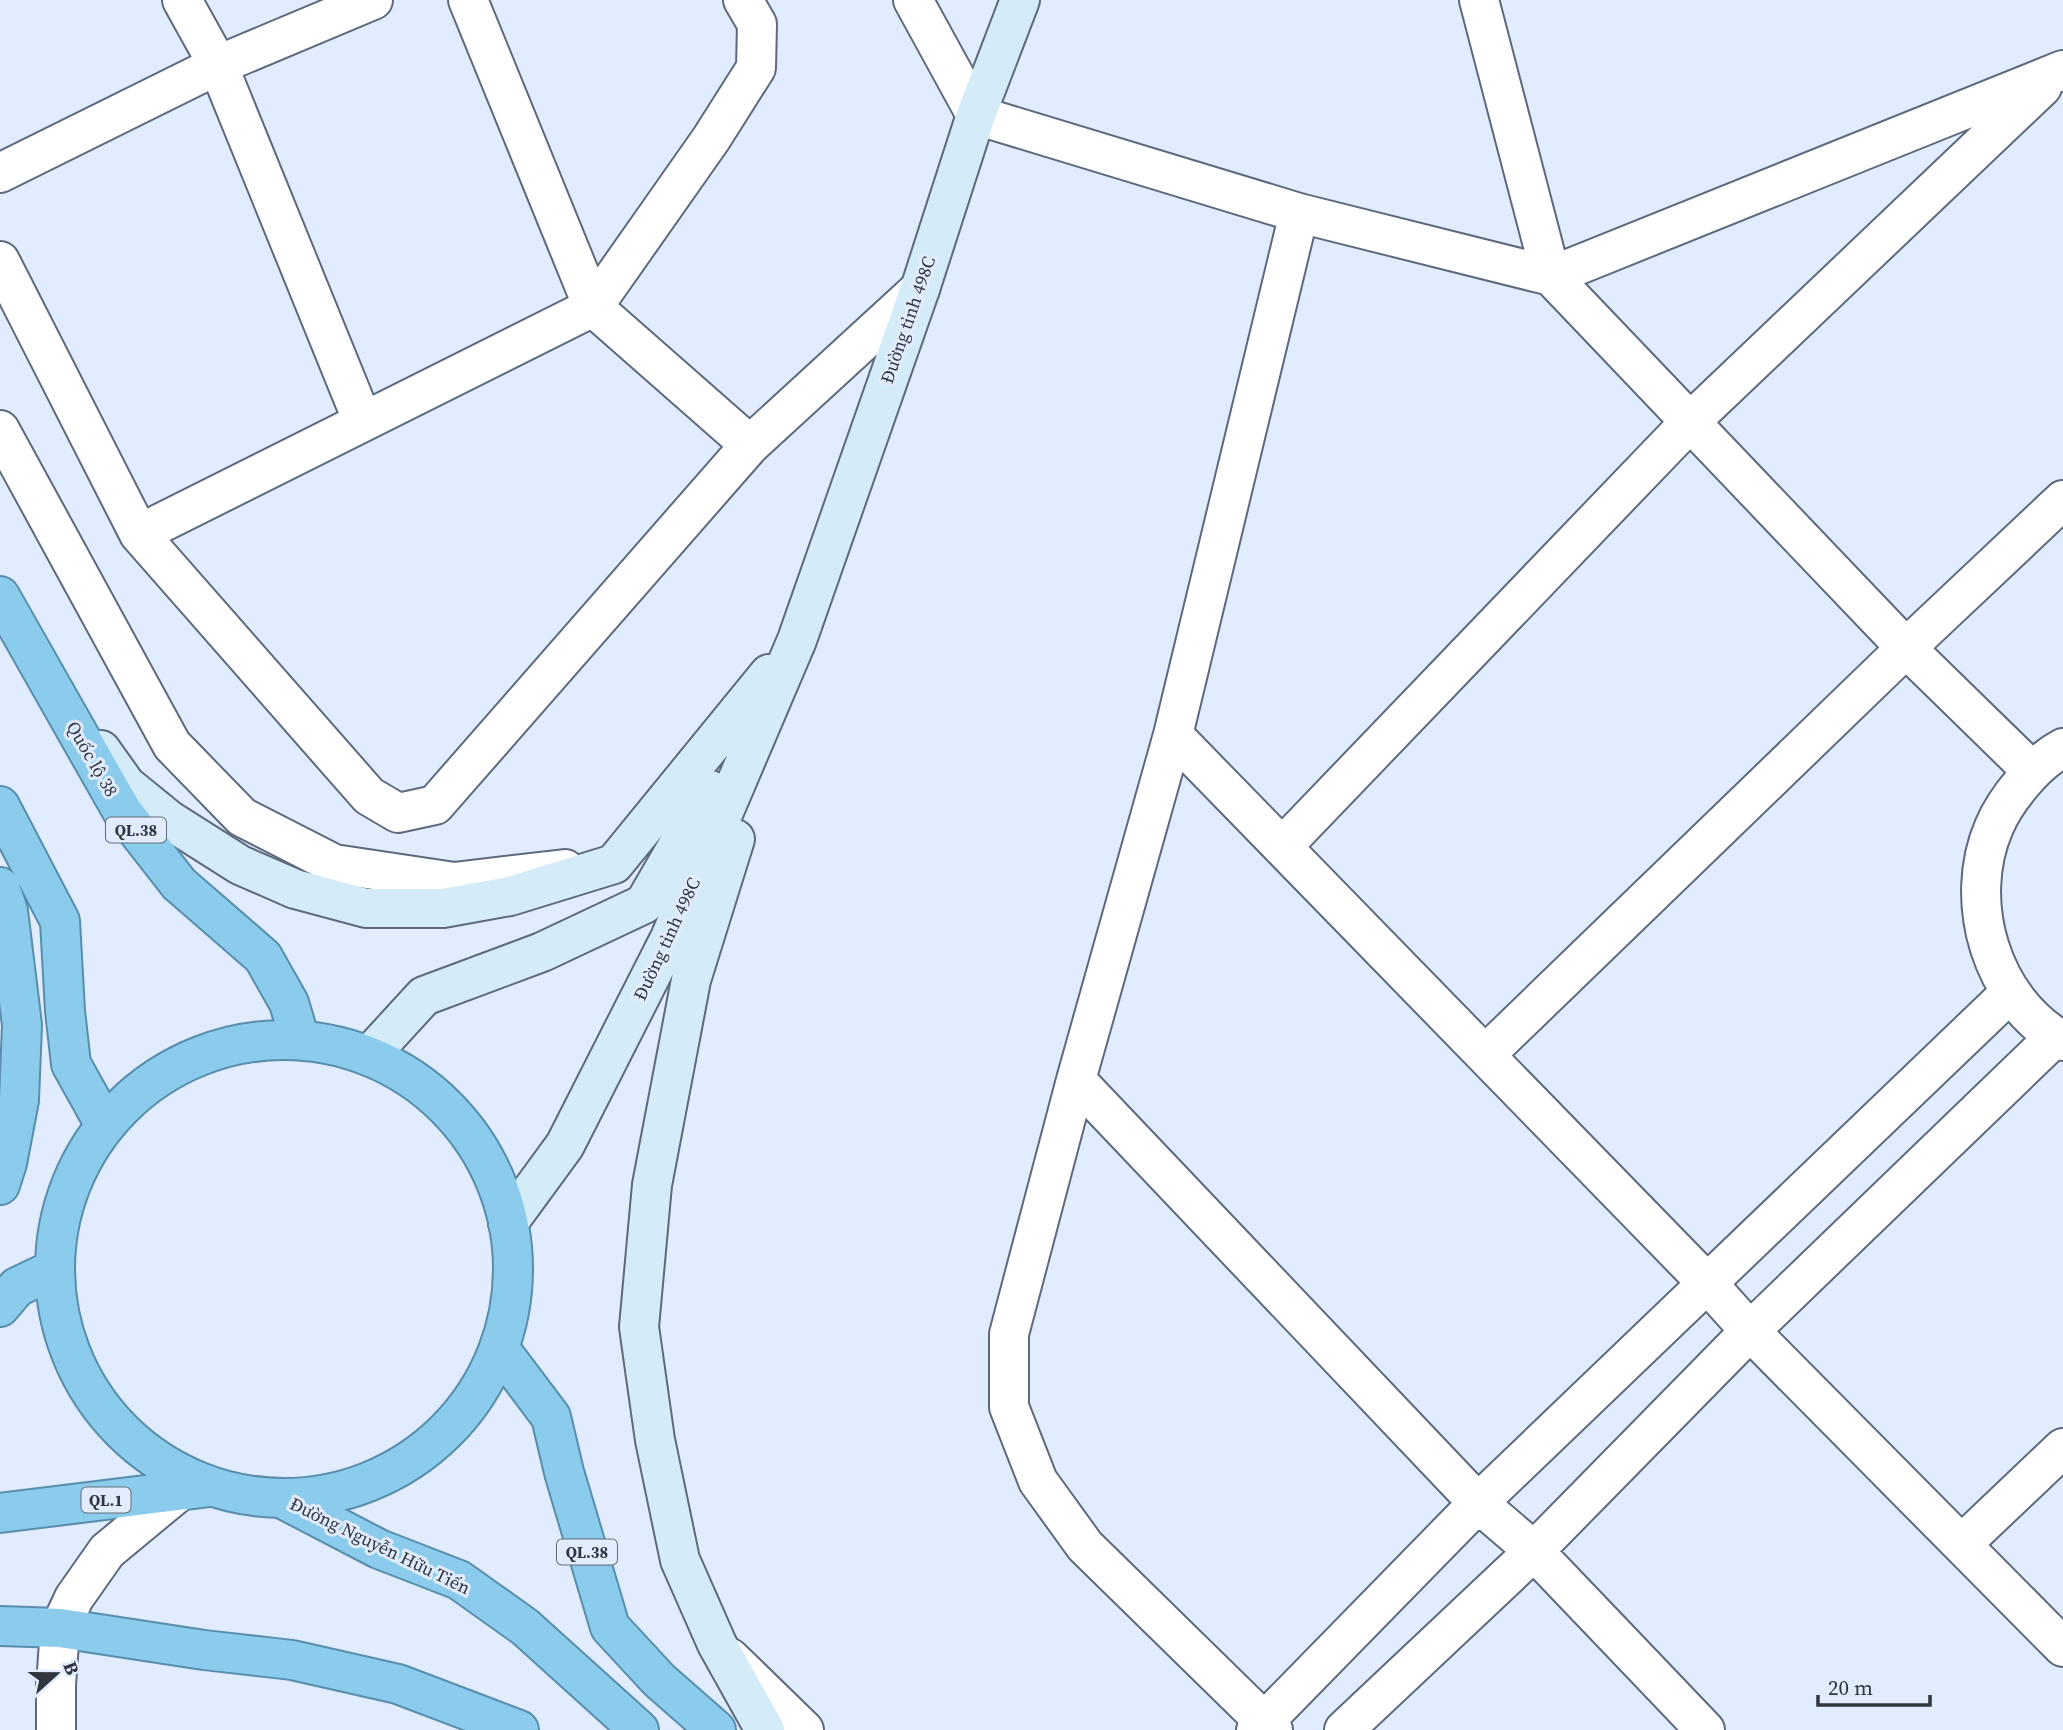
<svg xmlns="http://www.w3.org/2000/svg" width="2063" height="1730" viewBox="0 0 2063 1730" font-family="'Source Serif 4',serif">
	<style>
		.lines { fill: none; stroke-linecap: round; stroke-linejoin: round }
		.minor-casing { stroke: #5d697c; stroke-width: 42 }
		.tertiary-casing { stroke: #5d697c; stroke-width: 42 }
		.secondary-casing { stroke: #5d697c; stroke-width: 42 }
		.trunk-casing { stroke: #588eac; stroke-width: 42 }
		.minor { stroke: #fff; stroke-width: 38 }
		.tertiary { stroke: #fff; stroke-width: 38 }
		.secondary { stroke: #d4ecf8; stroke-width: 38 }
		.trunk { stroke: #8bcbec; stroke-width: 38 }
		.labels { text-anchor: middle; stroke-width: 6; stroke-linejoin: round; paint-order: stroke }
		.shield { fill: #e1ecfe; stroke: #656c78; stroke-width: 2 }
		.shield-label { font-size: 16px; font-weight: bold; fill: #30353e }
		.street-label { font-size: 18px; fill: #30353e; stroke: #e1ecfe }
	</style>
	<rect width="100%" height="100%" fill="#e1ecfe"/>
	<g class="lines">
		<defs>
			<path id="minor" d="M182 0 218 65 363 422
				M468 0 593 307 750 445
				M913 0 976 115 1299 213 1551 276 2063 70
				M1479 0 1551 276 1906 648 2032 771
				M0 173 218 65 373 0
				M0 261 139 534 369 796 398 813 435 805 750 445 920 289
				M0 430 172 745 242 817 334 864 454 882 565 869
				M139 534 593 307 711 139 756 68 757 24 743 0
				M1173 735 1707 1283 1750 1331 2063 1647
				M2063 748C2048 756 2034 769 2023 782 2011 796 2001 810 1994 827 1962 901 1991 1001 2063 1041
				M1282 847 1691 421 2042 87
				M1485 1055 1906 648 2063 500
				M1076 1080 1478 1503 1534 1551 1705 1730
				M1962 1544 2063 1448
				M730 1658 804 1730
				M1256 1730 1478 1503 2011 992
				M1273 1730 1085 1546 1038 1481 1009 1407V1334L1076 1080 1173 735 1299 213
				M1344 1730 1534 1551 1750 1331 2055 1037"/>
			<path id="tertiary" d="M56 1730V1685L60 1628 74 1598 107 1551 182 1489"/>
			<path id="secondary" d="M101 750 126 785 169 820 240 865 295 889 366 908H443L510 896 614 864 769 674
				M735 839 691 980 652 1185 639 1327 655 1440 680 1560 717 1644 765 1730
				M369 1056 424 996 542 952 644 904 710 790
				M508 1223 565 1145 670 938 797 640 920 289 976 115 1020 0"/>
			<path id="trunk" d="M0 596 122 811 179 884 263 957 289 1003 300 1040
				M0 806 60 921 65 1011 71 1064 105 1125
				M0 887 8 911 22 1025 19 1100 7 1163 0 1185
				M55 1269a229 229 0 1 1 458 0a229 229 0 1 1-458 0Z
				M0 1307 17 1287 55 1269
				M499 1348 551 1417 564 1472 610 1627 659 1680 716 1730
				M281 1498 379 1549 459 1580 525 1627 639 1730
				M0 1513 210 1487
				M0 1626 60 1628 204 1650 292 1660 398 1684 519 1730"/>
		</defs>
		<use href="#minor" class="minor-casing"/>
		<use href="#tertiary" class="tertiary-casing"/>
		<use href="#secondary" class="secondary-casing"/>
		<use href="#trunk" class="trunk-casing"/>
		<use href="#minor" class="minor"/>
		<use href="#tertiary" class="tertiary"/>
		<use href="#secondary" class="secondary"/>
		<use href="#trunk" class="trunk"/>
	</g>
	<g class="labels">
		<g class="shield">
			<rect x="106" y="817.5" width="60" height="25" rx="5"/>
			<rect x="81.5" y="1487.5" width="49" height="25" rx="5"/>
			<rect x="557" y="1539.5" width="60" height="25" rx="5"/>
		</g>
		<g class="shield-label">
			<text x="136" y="836">QL.38</text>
			<text x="106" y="1506">QL.1</text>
			<text x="587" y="1558">QL.38</text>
		</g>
		<g class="street-label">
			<text transform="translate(908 320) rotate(-71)" y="6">Đường tỉnh 498C</text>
			<text transform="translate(92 759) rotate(60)" y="6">Quốc lộ 38</text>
			<text transform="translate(667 939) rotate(-65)" y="6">Đường tỉnh 498C</text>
			<text transform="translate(380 1546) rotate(26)" y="6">Đường Nguyễn Hữu Tiến</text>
		</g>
	</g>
	<g transform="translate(56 1674) rotate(69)" stroke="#e1ecfe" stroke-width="5" paint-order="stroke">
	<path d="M0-5L12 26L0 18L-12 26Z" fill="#30353e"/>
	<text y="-10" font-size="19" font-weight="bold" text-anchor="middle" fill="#30353e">B</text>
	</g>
	<path d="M1818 1695v10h112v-10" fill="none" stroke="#30353e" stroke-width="3.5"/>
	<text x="1828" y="1695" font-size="21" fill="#30353e" stroke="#e1ecfe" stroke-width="5" paint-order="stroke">20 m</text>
</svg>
